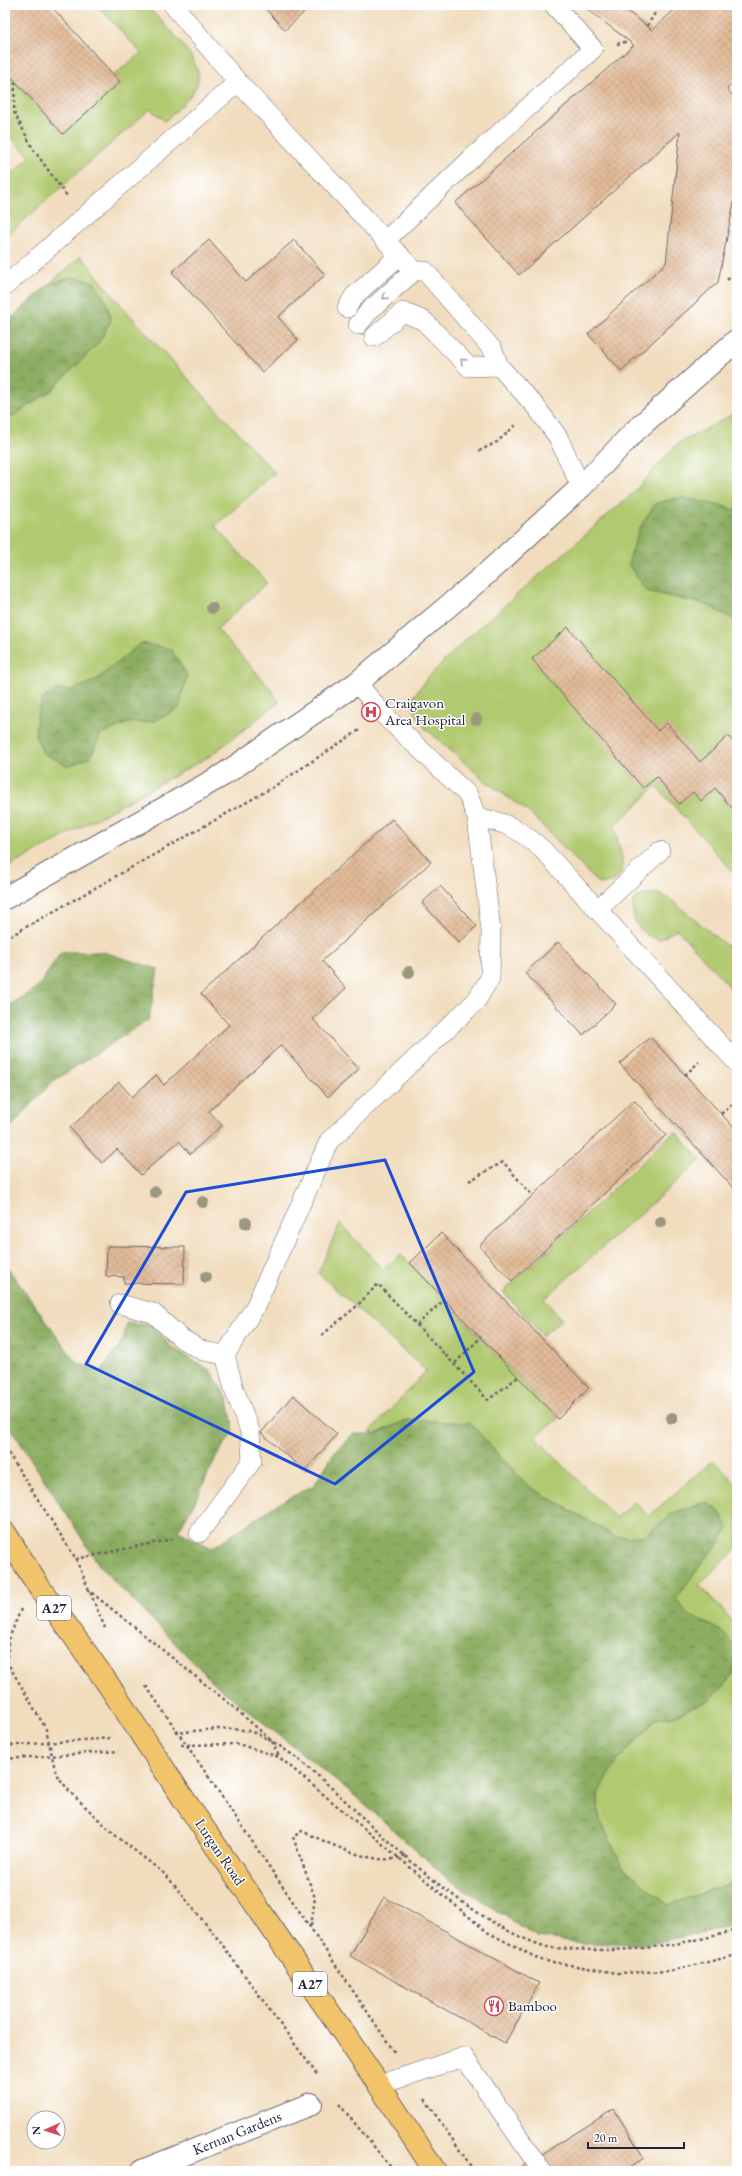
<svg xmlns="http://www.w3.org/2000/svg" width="742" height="2176" viewBox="0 0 742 2176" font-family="'EB Garamond',serif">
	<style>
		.grass { fill: #b1c96f; stroke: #6a7655 }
		.forest { fill: url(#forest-crowns); stroke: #57684e }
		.building { fill: url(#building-cross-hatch) }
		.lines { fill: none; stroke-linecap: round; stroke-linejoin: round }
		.lane-casing { stroke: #6a6369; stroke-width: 20 }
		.street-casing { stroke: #6a6369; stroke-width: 24 }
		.primary-casing { stroke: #6a6369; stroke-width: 24 }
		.path { stroke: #6a6369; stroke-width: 2.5; stroke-dasharray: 3 3; stroke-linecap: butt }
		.lane { stroke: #fff; stroke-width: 19 }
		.street { stroke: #fff; stroke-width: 22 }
		.primary { stroke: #f1c36a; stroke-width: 22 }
		.primary-bridge-casing { stroke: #6a6369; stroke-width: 24; stroke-linecap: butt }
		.path-bridge { stroke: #6a6369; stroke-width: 2.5; stroke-dasharray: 3 3; stroke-linecap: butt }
		.primary-bridge { stroke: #f1c36a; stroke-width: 22 }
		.tree { fill: #9b9680 }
		.oneway { stroke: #9c9ca7 }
		.marked { fill: none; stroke: #1d4ed8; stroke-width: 3; stroke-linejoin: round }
		.labels { text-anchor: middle; stroke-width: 3; stroke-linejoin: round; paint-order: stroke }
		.shield { fill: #fff; stroke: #646476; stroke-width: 1 }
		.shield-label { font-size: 14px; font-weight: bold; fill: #22223b }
		.poi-label { font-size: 15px; fill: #22223b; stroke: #fff; text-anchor: start }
		.street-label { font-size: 15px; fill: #22223b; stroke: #fff }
	</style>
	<defs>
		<pattern id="forest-crowns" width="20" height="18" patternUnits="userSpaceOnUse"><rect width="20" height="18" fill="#8cad62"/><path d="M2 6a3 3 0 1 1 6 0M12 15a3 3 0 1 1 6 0" fill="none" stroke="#728c52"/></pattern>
		<pattern id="building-cross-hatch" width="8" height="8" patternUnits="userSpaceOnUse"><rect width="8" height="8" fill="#e2bb98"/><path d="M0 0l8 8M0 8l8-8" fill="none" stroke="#c2a084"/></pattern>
	</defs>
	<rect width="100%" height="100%" fill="#fff"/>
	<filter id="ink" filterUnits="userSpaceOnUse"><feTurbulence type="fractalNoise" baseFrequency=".025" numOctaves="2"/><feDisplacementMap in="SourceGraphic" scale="8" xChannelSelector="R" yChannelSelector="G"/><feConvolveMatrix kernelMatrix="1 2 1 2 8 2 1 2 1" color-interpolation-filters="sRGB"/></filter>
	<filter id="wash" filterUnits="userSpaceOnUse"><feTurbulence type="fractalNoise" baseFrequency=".012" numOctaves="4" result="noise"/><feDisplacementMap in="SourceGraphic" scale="16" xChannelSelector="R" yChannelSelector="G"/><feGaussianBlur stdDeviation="0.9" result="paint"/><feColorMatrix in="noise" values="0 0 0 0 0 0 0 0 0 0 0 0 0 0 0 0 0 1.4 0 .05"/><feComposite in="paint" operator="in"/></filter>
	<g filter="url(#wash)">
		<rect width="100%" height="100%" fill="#f1ddbe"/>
		<path class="grass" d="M97 5H146C160 21 207 61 197 84 192 98 176 110 165 121L150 109 5 237V180L30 157 5 131V70L63 134 120 82 114 75 141 53Z
			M81 256 126 311 275 473 215 526 267 583 217 629 270 688 279 702 210 756 5 869V421L52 390 100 341 73 277 48 285Z
			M737 412V512L730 508 706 503 646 591 707 605 737 621V876L656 786 614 827 622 857V871L613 881 599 884 531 814 488 783 425 728 412 706 414 696 428 677 463 642 633 493 676 445Z
			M645 894H658L670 899 728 947 737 938V995L677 929 659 940C639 934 629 920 634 899Z
			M675 1131 701 1160 544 1299 562 1320 542 1335 503 1292Z
			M340 1223 383 1270 400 1255 410 1263 558 1419 535 1437 616 1518 634 1502 649 1516 713 1460 737 1485V1549L699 1584 737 1626V1881L668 1906 623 1868 599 1818 598 1794 618 1760 656 1719 674 1716 733 1675 736 1646 721 1631 687 1613 675 1599 703 1561 720 1543 673 1513 645 1536 616 1537 527 1485 470 1423 407 1420 376 1434 370 1432 426 1371 318 1273Z"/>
		<path class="forest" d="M73 277 94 282 106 301 111 320 100 341 52 390 5 421V324L48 285Z
			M681 497 730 508 737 512V621L703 603 646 591 628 564 639 529 656 503Z
			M141 643 171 649 187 675 179 708 155 721 128 723 101 734 91 757 68 766 43 753 35 735 37 716 42 700 57 690H72L95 681Z
			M61 952H103L158 969 149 1019 52 1082 9 1129 5 1130V1008L38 987Z
			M5 1270H9L76 1362 100 1372 123 1340 127 1323 152 1325 171 1347 210 1370 228 1399 234 1431 216 1457 196 1500 178 1531 212 1548 276 1505 314 1485 333 1455 353 1434H376L407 1420 470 1423 527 1485 616 1537 645 1536 673 1513 707 1502 720 1512 728 1528 720 1543 703 1561 676 1599 687 1613 721 1631 736 1646 733 1675 710 1700 674 1716 656 1719 618 1760 598 1794 599 1818 623 1868 668 1905 737 1881V1925L649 1944 584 1943 537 1937 447 1878 347 1789 216 1685 101 1568 5 1419Z"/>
		<g id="blocks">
			<path class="building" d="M5 5H50L120 82 63 134 5 70Z
				M262 5H312L285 30Z
				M582 5H619L652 30 680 5H737V80L727 89 737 101V187L718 282 621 371 588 334 666 263 680 132 519 275 455 203 634 45Z
				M209 240 246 282 294 240 325 275 278 317 298 340 262 372 172 272Z
				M568 627 658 731 667 723 700 762 728 736 737 746V814L715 788 701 801 693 792 679 804 657 777 643 788 532 659Z
				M392 819 431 862 322 961 346 988 313 1019 359 1069 328 1097 281 1045 209 1111 222 1125 190 1154 179 1141 141 1175 117 1149 102 1163 70 1128 119 1082 132 1097 156 1075 164 1085 229 1025 201 994Z
				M440 886 477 926 459 943 422 903Z
				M558 942 616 1004 583 1035 525 973Z
				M650 1037 737 1131V1192L620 1064Z
				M634 1100 666 1135 512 1281 479 1246Z
				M441 1233 589 1388 558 1419 410 1263Z
				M107 1246 185 1247 184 1284 124 1283V1277L106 1276Z
				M293 1395 337 1434 305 1471 261 1433Z
				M384 1897 539 1983 505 2043 350 1956Z
				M614 2109 644 2158 623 2171H515Z"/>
		</g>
	</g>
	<g filter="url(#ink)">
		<use href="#blocks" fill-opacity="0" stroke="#6a6369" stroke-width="1"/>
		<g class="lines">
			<defs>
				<path id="lane" d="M173 5 238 82 414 271H425L493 350 499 366 536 407 558 437 581 487
					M386 240 474 156 593 49 554 5
					M5 286 238 82
					M347 308 354 296 400 255
					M358 325 369 311 414 271
					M374 337 403 312 424 321 469 367 499 366
					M477 818C507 821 521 831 543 850L737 1063
					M597 910 660 851
					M120 1304 153 1313 182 1339 203 1351 225 1355 234 1389 250 1431 252 1461 199 1533
					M225 1355 255 1307 329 1141 476 1001 490 978 491 930 477 818 468 795 383 714 357 683
					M379 2085 464 2057 542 2171"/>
				<path id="street" d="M5 898 223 775 357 683 486 574 581 487 636 430 737 340
					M142 2171 311 2104"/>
				<path id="primary" d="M5 1533 39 1587 106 1681
					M183 1798 379 2085 435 2171"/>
			</defs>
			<use href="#lane" class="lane-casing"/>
			<use href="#street" class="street-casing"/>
			<use href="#primary" class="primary-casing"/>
			<path class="path" d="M647 26 660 5
				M617 44 629 41
				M15 82 14 112 33 149 67 196
				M727 280 737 271
				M479 451 497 442 516 425
				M5 939 270 789 361 729
				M685 1075 699 1062
				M721 1114 737 1100
				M469 1181 503 1162 532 1195
				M417 1325 444 1300
				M322 1335 357 1306 378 1284 488 1400 518 1377
				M455 1363 481 1337
				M5 1448 76 1559 105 1628
				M76 1559 173 1539
				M87 1589 231 1705 272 1741 279 1757
				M21 1609 8 1641 7 1662 46 1729 56 1774 70 1792 115 1835 166 1875 218 1939 318 2076
				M175 1733C198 1731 225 1726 248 1731 283 1739 336 1792 362 1817 409 1861 480 1925 541 1945 550 1949 562 1948 572 1949 629 1953 683 1945 737 1930
				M181 1745 238 1744 279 1757 487 1932 541 1960 617 1973 670 1971 737 1955
				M5 1746 110 1738
				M5 1759 119 1751
				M208 1776 395 2053
				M311 1926 315 1898 293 1837 302 1831C327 1842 379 1870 405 1855
				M425 2099 474 2171
				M339 2104 394 2171"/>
			<use href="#lane" class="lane"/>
			<use href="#street" class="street"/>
			<use href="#primary" class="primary"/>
			<defs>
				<path id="primary-bridge" d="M106 1681 183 1798"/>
			</defs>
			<use href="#primary-bridge" class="primary-bridge-casing"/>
			<path class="path-bridge" d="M146 1686 208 1776"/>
			<use href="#primary-bridge" class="primary-bridge"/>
		</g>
		<g class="tree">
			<circle cx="212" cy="608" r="6"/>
			<circle cx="476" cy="719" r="6"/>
			<circle cx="409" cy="972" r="6"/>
			<circle cx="155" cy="1192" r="6"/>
			<circle cx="203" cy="1202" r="6"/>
			<circle cx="661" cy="1222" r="6"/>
			<circle cx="246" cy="1223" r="6"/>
			<circle cx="206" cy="1277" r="6"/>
			<circle cx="672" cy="1418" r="6"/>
		</g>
		<defs><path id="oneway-chevron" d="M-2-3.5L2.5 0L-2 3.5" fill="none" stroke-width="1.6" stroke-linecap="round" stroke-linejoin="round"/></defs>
		<g class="oneway">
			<use href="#oneway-chevron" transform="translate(385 297) rotate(138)"/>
			<use href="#oneway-chevron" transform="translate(463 361) rotate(-134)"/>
		</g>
	</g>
	<path class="marked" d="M385 1160 474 1372 335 1484 86 1364 186 1192Z"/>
	<defs>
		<symbol id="hospital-ring" viewBox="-11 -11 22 22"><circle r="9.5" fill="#fff" stroke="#d1495b" stroke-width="1.5"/><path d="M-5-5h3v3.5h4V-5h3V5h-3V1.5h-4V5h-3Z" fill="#d1495b"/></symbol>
		<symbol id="restaurant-ring" viewBox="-11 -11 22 22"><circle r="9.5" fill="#fff" stroke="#d1495b" stroke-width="1.5"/><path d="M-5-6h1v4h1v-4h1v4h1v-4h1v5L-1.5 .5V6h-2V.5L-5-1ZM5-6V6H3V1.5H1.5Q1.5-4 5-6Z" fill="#d1495b"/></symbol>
	</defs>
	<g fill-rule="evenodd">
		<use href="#hospital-ring" x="360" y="701" width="22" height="22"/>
		<use href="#restaurant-ring" x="483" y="1995" width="22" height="22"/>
	</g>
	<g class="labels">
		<g class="shield">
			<rect x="37" y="1596" width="34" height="24" rx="3"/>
			<rect x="293" y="1972" width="34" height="24" rx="3"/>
		</g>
		<g class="shield-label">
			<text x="54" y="1613">A27</text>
			<text x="310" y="1989">A27</text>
		</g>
		<g class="poi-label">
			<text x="385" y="708">Craigavon<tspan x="385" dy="17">Area Hospital</tspan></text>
			<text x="508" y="2011">Bamboo</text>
		</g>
		<g class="street-label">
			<text transform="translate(220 1852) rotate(56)" y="5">Lurgan Road</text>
			<text transform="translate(237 2133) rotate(-22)" y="5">Kernan Gardens</text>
		</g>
	</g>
	<rect width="742" height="2176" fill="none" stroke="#fff" stroke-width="20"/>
	<g transform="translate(46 2130) rotate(267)"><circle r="19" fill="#ffffff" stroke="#a7a7b1"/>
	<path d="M0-3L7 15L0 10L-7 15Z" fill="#d1495b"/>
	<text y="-6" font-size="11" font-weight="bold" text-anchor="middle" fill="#22223b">N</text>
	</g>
	<path d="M588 2142v6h96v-6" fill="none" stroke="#22223b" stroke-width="2"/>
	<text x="594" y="2142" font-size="12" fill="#22223b" stroke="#ffffff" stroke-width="3" paint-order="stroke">20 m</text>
</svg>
